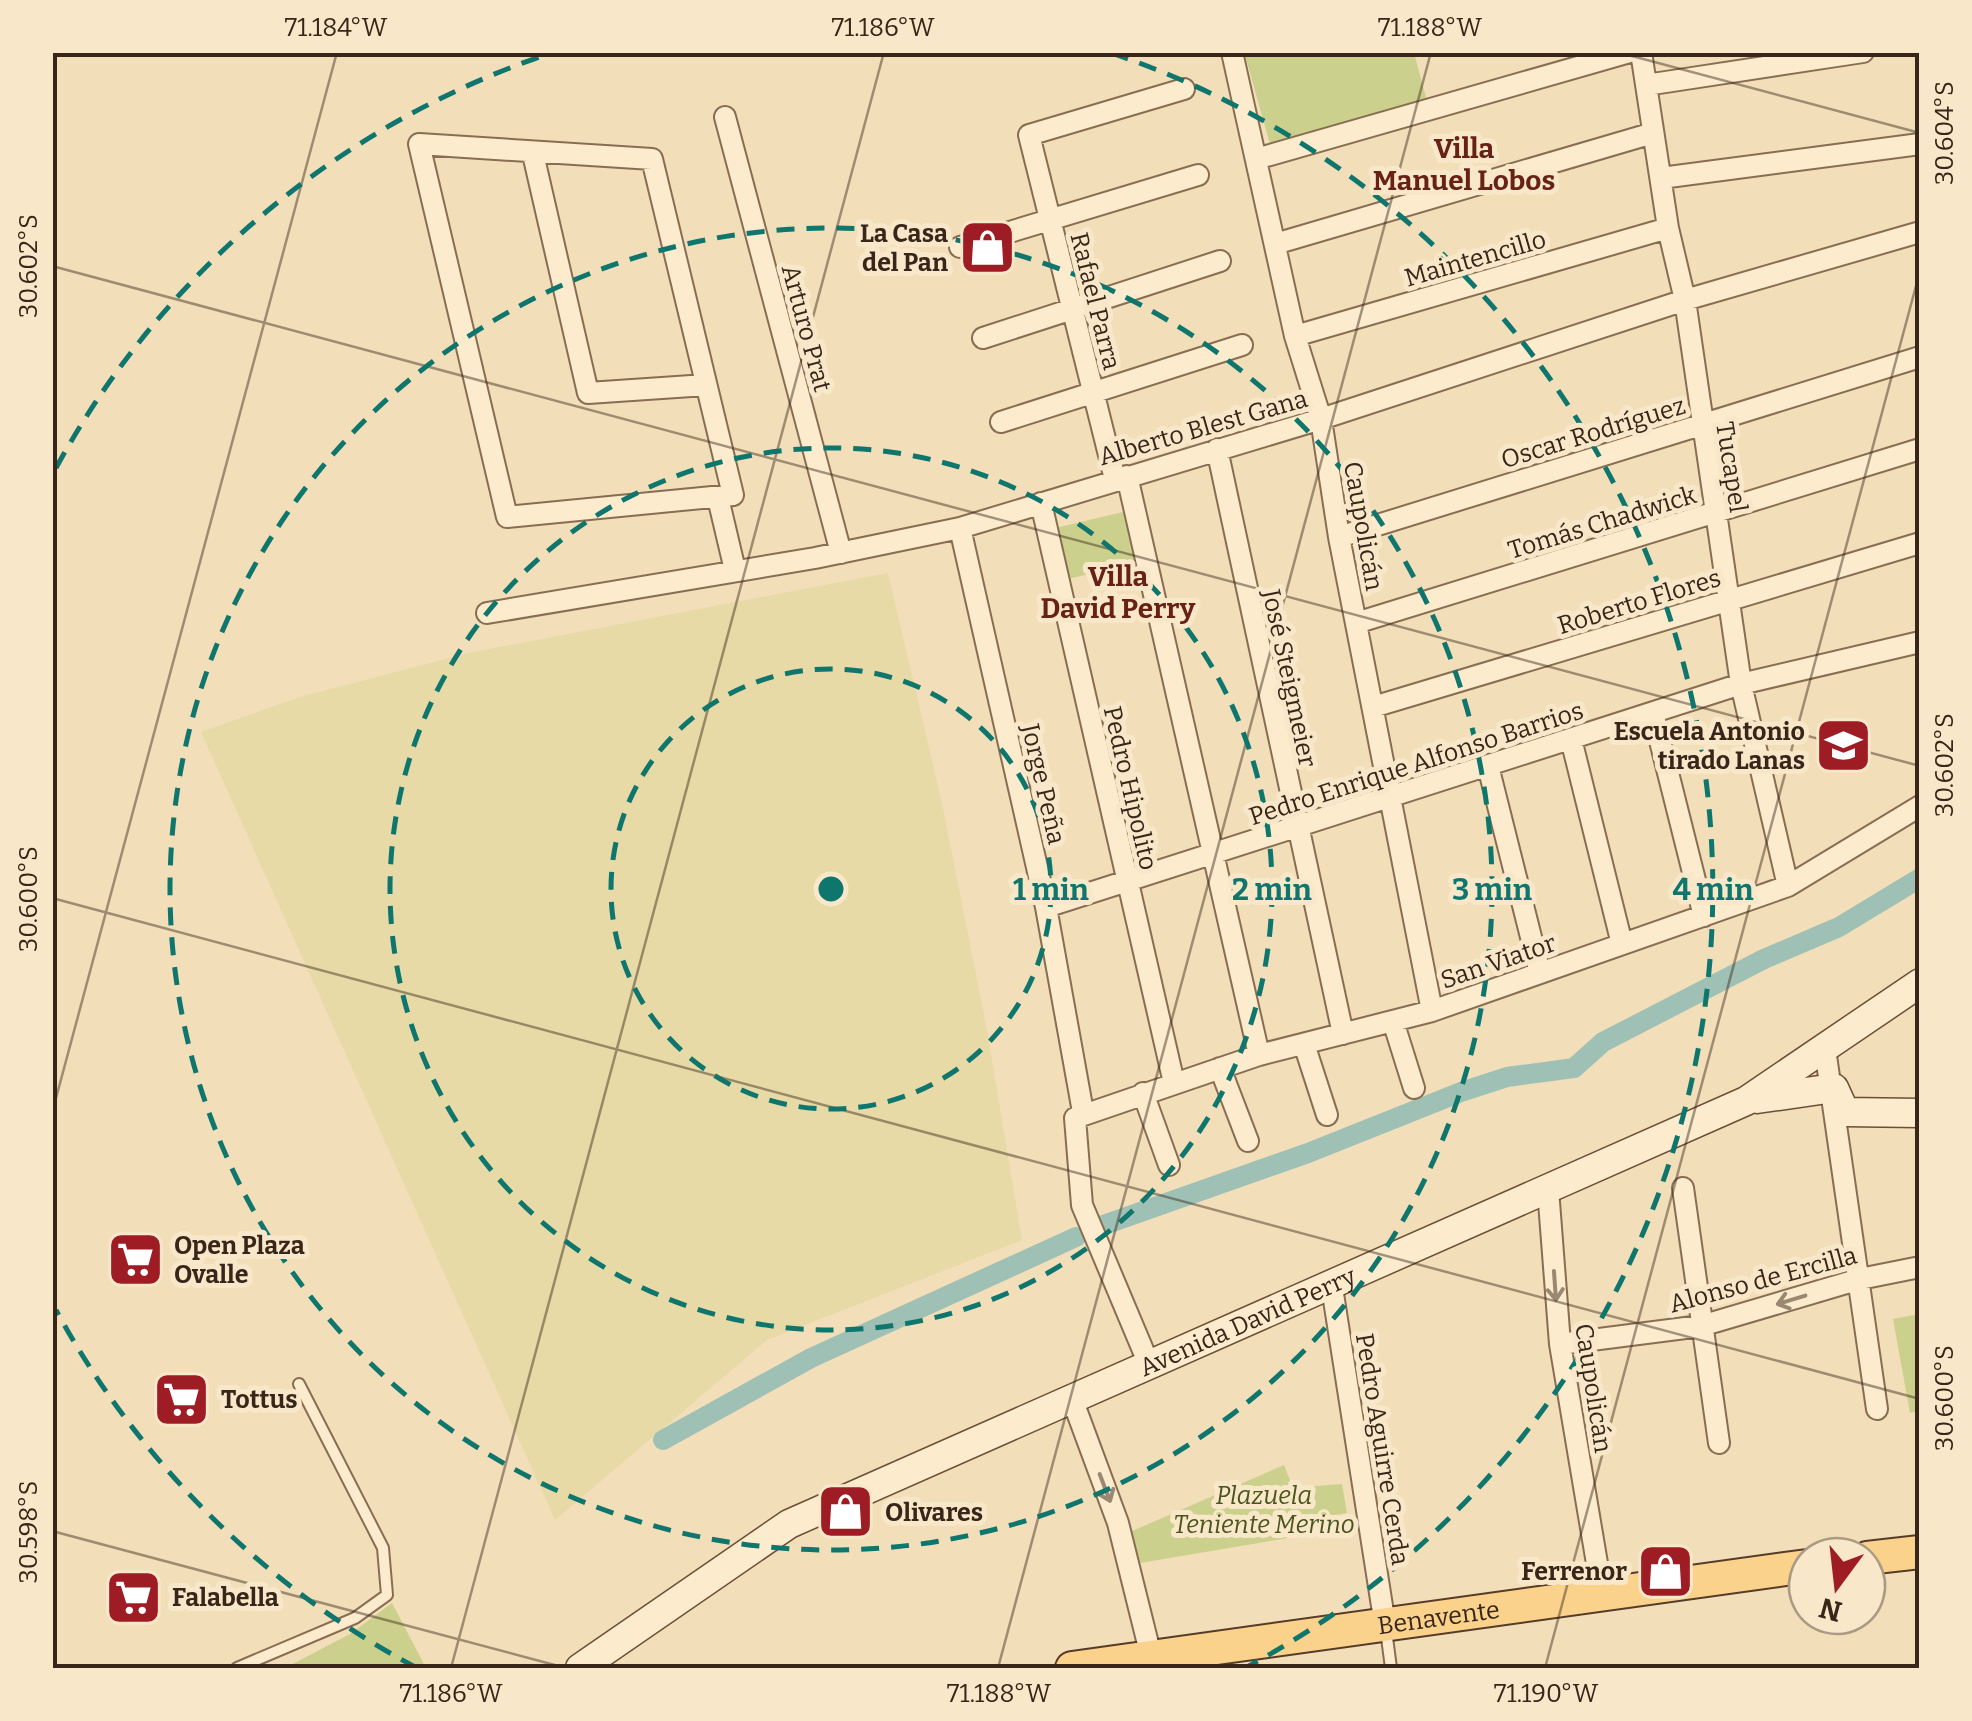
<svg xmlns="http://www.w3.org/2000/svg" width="1972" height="1721" viewBox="0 0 1972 1721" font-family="Bitter,serif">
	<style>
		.farmland { fill: #e8daa6 }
		.green { fill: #ccd08d }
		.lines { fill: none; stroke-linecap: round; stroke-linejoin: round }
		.canal { stroke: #9fc1b5; stroke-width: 20 }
		.lane-casing { stroke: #896d53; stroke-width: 14 }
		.street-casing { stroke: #896d53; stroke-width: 24 }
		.secondary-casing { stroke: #6b4e36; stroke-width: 31 }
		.primary-casing { stroke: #563b28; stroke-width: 36 }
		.lane { stroke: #fcebcd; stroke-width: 10 }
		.street { stroke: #fcebcd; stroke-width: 20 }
		.secondary { stroke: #fcebcd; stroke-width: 28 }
		.primary { stroke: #fad28c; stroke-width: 32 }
		.oneway { stroke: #9a8873 }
		.ticks { fill: none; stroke: #372619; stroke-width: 2.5; stroke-opacity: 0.45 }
		.ring { fill: none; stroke: #0f766e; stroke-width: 5; stroke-dasharray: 18 12 }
		.labels { text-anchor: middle; stroke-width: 10; stroke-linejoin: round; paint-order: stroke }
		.poi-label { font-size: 25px; font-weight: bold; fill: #372619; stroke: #f8e8c9; text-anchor: start }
		.street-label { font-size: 25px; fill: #372619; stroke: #f8e8c9 }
		.park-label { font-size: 25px; font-style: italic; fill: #4a551e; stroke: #f8e8c9 }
		.neighbourhood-label { font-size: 28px; font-weight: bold; fill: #672215; stroke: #f8e8c9 }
		.centre { fill: #0f766e; stroke: #f8e8c9; stroke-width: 5 }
		.ring-label { font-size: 30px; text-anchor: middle; font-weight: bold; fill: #0f766e; stroke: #f8e8c9; stroke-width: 10; stroke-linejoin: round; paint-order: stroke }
		.neatline { fill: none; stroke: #372619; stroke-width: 4 }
		.ticks-label { font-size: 25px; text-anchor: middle; fill: #372619 }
	</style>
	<rect width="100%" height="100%" fill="#f2deb9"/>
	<path class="farmland" d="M888 573 942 803 987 1030 1022 1240 767 1340 555 1520 201 732 300 697 468 653Z"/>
	<path class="green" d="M1252 52 1414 53 1427 101 1270 144 1245 55Z
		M1123 512 1135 563 1064 580 1051 529Z
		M1919 1314V1411L1910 1413 1893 1319Z
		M1284 1465 1293 1488 1342 1484 1347 1513 1294 1523V1537L1140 1563 1130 1532Z
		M392 1603 426 1668H285L350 1634Z"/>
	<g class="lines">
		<path class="canal" d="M1101 1226 1308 1153 1461 1092 1507 1077 1574 1068 1603 1042 1764 959 1839 927 1920 878
			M663 1440 811 1358 1076 1237"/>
		<defs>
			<path id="lane" d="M1386 1630 1391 1668
				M237 1668 355 1618 387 1595 383 1548 299 1384"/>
			<path id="street" d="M1232 52 1295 336 1321 419 1339 537 1432 1011
				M1641 52 1668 228 1685 300 1741 684 1788 886
				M1646 85 1863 52
				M725 117 841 553
				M419 144 652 159 733 495 507 517Z
				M533 154 588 393 706 385
				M1256 159 1630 52
				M1661 178 1920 144
				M1275 244 1653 133
				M960 247 1198 175
				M1295 336 1668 228
				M983 338 1220 261
				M1001 422 1242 345
				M1217 449 1343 1034
				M1127 476 1259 1055
				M1115 479 1029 135 1184 89
				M718 498 735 570
				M1041 503 1174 1083
				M960 528 1046 907 1083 1112
				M1339 537 1920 357
				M487 613 815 558 960 528 1321 419 1685 300 1920 232
				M1356 623 1920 449
				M1373 707 1920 543
				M1653 713 1704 916
				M1571 739 1622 944
				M1488 766 1540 973
				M1046 907 1741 684 1920 642
				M1393 1021 1414 1088
				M1304 1044 1327 1115
				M1825 1049 1877 1409
				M1220 1068 1248 1141
				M1143 1093 1169 1165
				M1683 1188 1719 1443
				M1548 1189 1560 1344 1602 1593
				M1331 1281 1385 1625
				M1560 1344 1701 1326 1860 1279 1920 1267
				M1148 1362 1082 1205 1075 1118 1259 1055 1432 1011 1788 886 1920 806
				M1071 1396 1118 1523 1151 1656"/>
			<g id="secondary">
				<path d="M1757 1099 1834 1088 1845 1112 1920 1113"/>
				<path id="s1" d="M580 1668 789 1524 1746 1101 1920 983"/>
			</g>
			<g id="primary">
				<path d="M1867 1558 1920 1552"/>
				<path id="s2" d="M1072 1668 1807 1566"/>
			</g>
		</defs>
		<use href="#lane" class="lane-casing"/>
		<use href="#street" class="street-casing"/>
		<use href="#secondary" class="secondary-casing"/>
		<use href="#primary" class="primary-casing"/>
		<use href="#lane" class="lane"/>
		<use href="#street" class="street"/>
		<use href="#secondary" class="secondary"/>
		<use href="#primary" class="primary"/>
	</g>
	<defs><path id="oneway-shaft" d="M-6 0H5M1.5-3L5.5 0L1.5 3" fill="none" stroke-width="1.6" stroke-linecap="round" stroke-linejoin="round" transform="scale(2.5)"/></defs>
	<g class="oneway">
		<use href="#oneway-shaft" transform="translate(1555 1286) rotate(86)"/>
		<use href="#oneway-shaft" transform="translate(1791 1300) rotate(163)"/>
		<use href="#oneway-shaft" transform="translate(1105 1488) rotate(69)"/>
	</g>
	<path class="ticks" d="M1617 52 1920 133M52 266 1920 766M52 898 1920 1399M52 1113 337 52M52 1531 566 1668M451 1668 884 52M998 1668 1431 52M1545 1668 1920 271"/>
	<g class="ring">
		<circle cx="831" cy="889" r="220"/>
		<circle cx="831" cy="889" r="441"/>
		<circle cx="831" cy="889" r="661"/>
		<path d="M417 1668A882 882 0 0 1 56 1310M56 468A882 882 0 0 1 551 53M1111 53A882 882 0 0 1 1245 1668"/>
	</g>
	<defs>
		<symbol id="shop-square" viewBox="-11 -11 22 22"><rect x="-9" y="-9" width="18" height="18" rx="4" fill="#9e1d25" stroke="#f8e8c9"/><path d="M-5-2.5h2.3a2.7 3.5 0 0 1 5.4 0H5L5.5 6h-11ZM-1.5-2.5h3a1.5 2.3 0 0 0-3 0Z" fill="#fff"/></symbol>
		<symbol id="school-square" viewBox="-11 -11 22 22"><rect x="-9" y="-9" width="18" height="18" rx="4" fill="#9e1d25" stroke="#f8e8c9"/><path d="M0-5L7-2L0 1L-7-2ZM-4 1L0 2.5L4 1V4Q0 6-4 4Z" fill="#fff"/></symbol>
		<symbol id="supermarket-square" viewBox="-11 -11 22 22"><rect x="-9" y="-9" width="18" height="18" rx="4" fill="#9e1d25" stroke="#f8e8c9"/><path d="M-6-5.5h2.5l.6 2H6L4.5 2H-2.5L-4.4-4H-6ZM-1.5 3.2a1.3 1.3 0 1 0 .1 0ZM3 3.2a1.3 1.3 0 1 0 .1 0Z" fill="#fff"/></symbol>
	</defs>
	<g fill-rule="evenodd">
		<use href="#shop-square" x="956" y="216" width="63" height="63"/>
		<use href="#school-square" x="1812" y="714" width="63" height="63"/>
		<use href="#supermarket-square" x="104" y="1228" width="63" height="63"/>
		<use href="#supermarket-square" x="150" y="1368" width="63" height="63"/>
		<use href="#shop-square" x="814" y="1480" width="63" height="63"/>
		<use href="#shop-square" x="1634" y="1540" width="63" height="63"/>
		<use href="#supermarket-square" x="102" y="1566" width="63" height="63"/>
	</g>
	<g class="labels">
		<g class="poi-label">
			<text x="948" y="242" text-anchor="end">La Casa<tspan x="948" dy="29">del Pan</tspan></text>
			<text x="1805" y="740" text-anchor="end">Escuela Antonio<tspan x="1805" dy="29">tirado Lanas</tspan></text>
			<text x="174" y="1254">Open Plaza<tspan x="174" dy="29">Ovalle</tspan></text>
			<text x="221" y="1408">Tottus</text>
			<text x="885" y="1521">Olivares</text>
			<text x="1627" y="1580" text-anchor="end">Ferrenor</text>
			<text x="172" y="1606">Falabella</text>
		</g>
		<g class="street-label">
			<text transform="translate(1475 258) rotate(-16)" y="9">Maintencillo</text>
			<text transform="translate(1096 301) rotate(76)" y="9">Rafael Parra</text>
			<text transform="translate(807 328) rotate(75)" y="9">Arturo Prat</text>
			<text transform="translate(1203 427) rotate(-16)" y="9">Alberto Blest Gana</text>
			<text transform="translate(1593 432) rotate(-17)" y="9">Oscar Rodríguez</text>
			<text transform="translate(1732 467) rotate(81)" y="9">Tucapel</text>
			<text transform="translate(1602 522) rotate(-17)" y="9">Tomás Chadwick</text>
			<text transform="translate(1364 526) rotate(80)" y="9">Caupolicán</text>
			<text transform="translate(1639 601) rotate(-17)" y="9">Roberto Flores</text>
			<text transform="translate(1290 678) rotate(78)" y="9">José Steigmeier</text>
			<text transform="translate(1416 763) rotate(-18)" y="9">Pedro Enrique Alfonso Barrios</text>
			<text transform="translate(1044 784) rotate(77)" y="9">Jorge Peña</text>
			<text transform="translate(1131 788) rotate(77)" y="9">Pedro Hipolito</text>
			<text transform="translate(1498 961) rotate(-19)" y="9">San Viator</text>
			<text transform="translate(1763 1279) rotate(-15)" y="9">Alonso de Ercilla</text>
			<text dy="9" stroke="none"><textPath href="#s1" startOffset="755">Avenida David Perry</textPath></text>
			<text transform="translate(1594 1388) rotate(81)" y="9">Caupolicán</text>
			<text transform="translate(1383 1449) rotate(81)" y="9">Pedro Aguirre Cerda</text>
			<text dy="9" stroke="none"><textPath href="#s2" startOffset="370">Benavente</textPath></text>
		</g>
		<g class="park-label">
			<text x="1264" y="1504">Plazuela<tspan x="1264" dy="29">Teniente Merino</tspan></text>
		</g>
		<g class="neighbourhood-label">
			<text x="1464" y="158">Villa<tspan x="1464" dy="32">Manuel Lobos</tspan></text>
			<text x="1118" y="586">Villa<tspan x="1118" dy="32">David Perry</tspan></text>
		</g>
	</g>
	<circle cx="831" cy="889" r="15" class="centre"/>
	<g class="ring-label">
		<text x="1051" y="900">1 min</text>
		<text x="1272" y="900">2 min</text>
		<text x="1492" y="900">3 min</text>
		<text x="1713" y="900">4 min</text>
	</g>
	<rect width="1972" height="1721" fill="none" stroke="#f8e8c9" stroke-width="110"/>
	<g transform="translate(1837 1586) rotate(195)"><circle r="48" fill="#f8e8c9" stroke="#ab9a83" stroke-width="2.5"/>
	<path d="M0-8L18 38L0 25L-18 38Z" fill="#9e1d25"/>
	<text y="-15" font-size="28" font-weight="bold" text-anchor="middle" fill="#372619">N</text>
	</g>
	<rect x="55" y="55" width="1862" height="1611" class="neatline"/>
	<g class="ticks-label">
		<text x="336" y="36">71.184°W</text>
		<text x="883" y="36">71.186°W</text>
		<text x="1430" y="36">71.188°W</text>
		<text transform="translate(1944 133) rotate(-90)" y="9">30.604°S</text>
		<text transform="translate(28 266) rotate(-90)" y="9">30.602°S</text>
		<text transform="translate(1944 765) rotate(-90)" y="9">30.602°S</text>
		<text transform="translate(28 899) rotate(-90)" y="9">30.600°S</text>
		<text transform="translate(1944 1398) rotate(-90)" y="9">30.600°S</text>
		<text transform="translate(28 1532) rotate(-90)" y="9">30.598°S</text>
		<text x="451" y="1702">71.186°W</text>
		<text x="999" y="1702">71.188°W</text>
		<text x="1546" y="1702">71.190°W</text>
	</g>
</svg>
